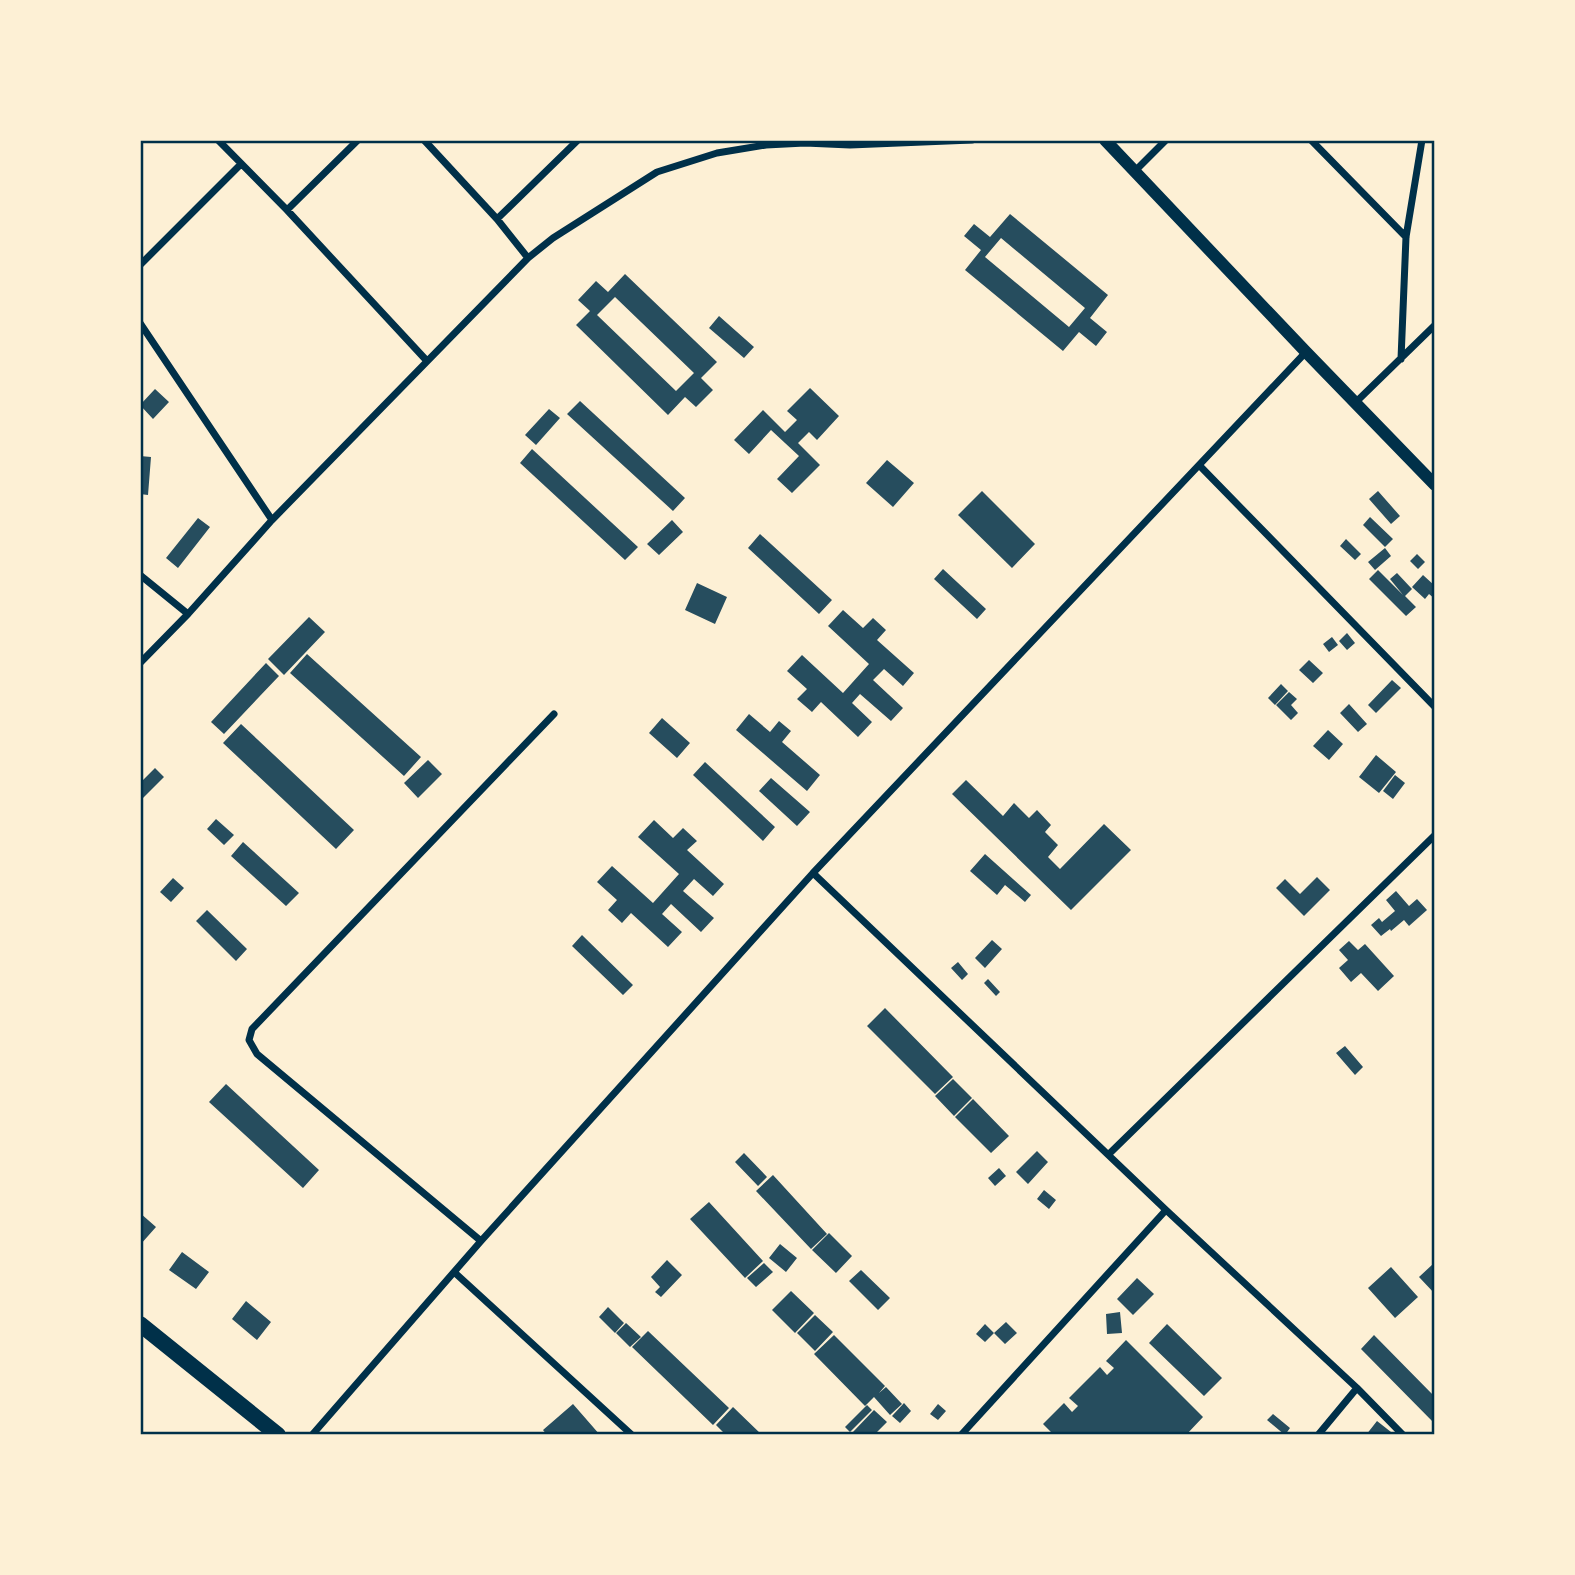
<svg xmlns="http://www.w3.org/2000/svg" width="1575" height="1575" viewBox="0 0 1575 1575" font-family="'Golos Text',sans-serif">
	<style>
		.building { fill: #264d5e; fill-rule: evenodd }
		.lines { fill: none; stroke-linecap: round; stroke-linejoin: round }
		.minor { stroke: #003049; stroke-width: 7 }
		.tertiary { stroke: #003049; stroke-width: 12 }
		.primary { stroke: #003049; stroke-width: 16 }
		.neatline { fill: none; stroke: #003049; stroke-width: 2.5 }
	</style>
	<rect width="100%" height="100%" fill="#fdf0d5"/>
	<path class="building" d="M1010 214 1108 295 1090 318 1107 332 1096 346 1079 332 1063 351 965 270 981 250 964 236 974 224 990 237ZM1001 238 1085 308 1069 327 985 257Z
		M625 274 717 362 701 378 713 390 696 407 685 397 668 415 576 325 590 311 578 300 596 281 608 292ZM615 297 694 373 676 391 597 315Z
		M719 316 754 347 744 358 709 328Z
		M810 388 839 416 817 440 809 432 798 443 820 465 792 493 777 479 799 456 771 430 749 454 734 440 763 410 785 432 797 420 787 411Z
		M155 389 169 402 153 419 140 405Z
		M580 401 685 498 673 511 567 414Z
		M549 409 560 418 536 445 525 435Z
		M532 449 638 547 625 560 520 463Z
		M140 456 151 457 148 495 140 494Z
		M887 460 914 483 893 507 866 483Z
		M982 491 1035 544 1012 568 958 515Z
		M1378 491 1400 516 1391 524 1369 499Z
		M1370 517 1393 539 1385 547 1363 525Z
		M198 518 210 527 178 568 166 558Z
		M672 520 683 532 659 555 647 544Z
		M760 534 832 600 819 614 748 548Z
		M1346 539 1361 554 1355 560 1340 546Z
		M1385 548 1391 556 1375 570 1368 562Z
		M1417 554 1425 562 1418 569 1410 561Z
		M943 569 986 609 977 619 934 579Z
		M1378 570 1403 595 1390 579 1397 573 1412 589 1405 596 1416 607 1406 616 1369 579Z
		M1423 575 1435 586V599L1429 594 1425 599 1412 587Z
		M697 583 727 597 715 624 685 610Z
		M843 610 863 628 873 618 886 630 877 640 914 673 903 686 884 669 873 680 903 708 891 721 860 694 852 703 872 722 858 737 821 702 812 712 797 699 807 689 787 671 802 655 843 693 869 664 828 626Z
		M309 617 325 632 284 675 268 659Z
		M1347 633 1355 643 1347 650 1339 641Z
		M1332 637 1338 645 1329 652 1323 644Z
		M307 654 421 757 404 776 290 673Z
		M1309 660 1323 673 1313 683 1299 670Z
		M266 663 279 676 224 734 211 722Z
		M1392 680 1401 688 1376 713 1368 705Z
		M1281 684 1288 691 1275 705 1268 698Z
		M1289 692 1297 699 1291 705 1298 713 1291 720 1276 705Z
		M1349 704 1367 724 1358 732 1340 713Z
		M749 714 770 732 779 721 791 731 782 742 820 775 807 791 736 730Z
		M662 718 690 743 677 758 649 733Z
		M241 724 354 830 336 849 223 743Z
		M1328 730 1343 744 1329 760 1313 746Z
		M1376 755 1396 772 1379 793 1359 777Z
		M428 760 442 774 418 798 404 783Z
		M705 762 775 827 763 841 693 775Z
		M155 768 164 777 140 801V783Z
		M1395 775 1405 783 1393 799 1383 791Z
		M771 778 810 812 797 826 759 791Z
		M966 780 1003 816 1014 803 1029 818 1037 810 1051 825 1045 832 1058 845 1048 857 1060 869 1104 824 1131 850 1071 910 952 794Z
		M216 819 234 835 224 845 207 829Z
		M654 820 673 838 683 828 697 841 687 850 724 884 713 896 694 879 683 891 714 918 701 932 671 904 662 914 682 932 668 947 631 913 622 923 608 910 617 900 597 882 612 866 653 903 679 874 638 837Z
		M243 842 299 893 286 906 231 856Z
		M985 854 1031 895 1025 902 1005 885 997 895 970 871Z
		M1317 877 1330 890 1304 916 1276 888 1285 879 1300 894Z
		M173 878 184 888 171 902 160 892Z
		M1396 891 1409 906 1417 899 1427 910 1409 926 1404 920 1391 931 1390 929 1381 936 1371 925 1379 918 1382 922 1395 911 1386 900Z
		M207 910 247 949 236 961 196 921Z
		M582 935 633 985 623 995 572 946Z
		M992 940 1002 949 985 968 975 958Z
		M1349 941 1358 950 1365 944 1394 976 1378 991 1361 973 1351 982 1339 968 1348 960 1339 950Z
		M958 962 968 974 962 980 951 968Z
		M988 979 1000 992 996 996 984 983Z
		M885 1008 953 1077 935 1094 867 1026Z
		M1345 1046 1363 1067 1355 1075 1336 1053Z
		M953 1079 972 1098 954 1116 935 1096Z
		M226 1084 319 1170 303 1188 209 1102Z
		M973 1099 1009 1136 991 1153 955 1117Z
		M1037 1151 1048 1162 1028 1184 1016 1172Z
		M744 1153 767 1177 758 1186 735 1162Z
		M999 1168 1006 1176 995 1186 988 1178Z
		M773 1175 827 1234 811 1249 756 1191Z
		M1044 1190 1056 1200 1049 1209 1037 1199Z
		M709 1202 763 1261 745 1278 690 1219Z
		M140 1213 156 1227 140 1245Z
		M829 1233 852 1256 836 1273 812 1250Z
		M780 1244 797 1258 786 1272 769 1258Z
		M182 1252 209 1272 196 1289 169 1270Z
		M667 1260 682 1275 661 1297 655 1292 660 1287 651 1277Z
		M764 1263 773 1272 756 1287 747 1278Z
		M1433 1264 1435 1266V1294L1419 1277Z
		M1391 1267 1418 1297 1395 1318 1368 1288Z
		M861 1270 890 1298 878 1310 849 1281Z
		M1137 1278 1154 1294 1133 1315 1117 1299Z
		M791 1291 814 1313 795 1333 772 1310Z
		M246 1301 271 1322 257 1340 232 1319Z
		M608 1307 624 1323 615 1333 599 1317Z
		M1120 1312 1122 1333 1107 1334 1106 1314Z
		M815 1315 833 1332 815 1351 797 1333Z
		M1006 1322 1017 1333 1005 1344 994 1333Z
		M626 1323 641 1337 630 1347 616 1333Z
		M985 1324 994 1333 985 1342 976 1334Z
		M1167 1324 1222 1378 1204 1396 1149 1343Z
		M648 1331 729 1408 713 1425 632 1347Z
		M834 1335 885 1386 879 1393 886 1387 902 1404 890 1415 874 1397 865 1406 814 1354Z
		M1374 1335 1435 1397V1424L1361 1349Z
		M1126 1340 1203 1417 1186 1435H1054L1043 1424 1064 1403 1072 1412 1078 1406 1069 1398 1100 1367 1107 1375 1114 1368 1106 1361Z
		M904 1403 911 1411 900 1423 892 1416Z
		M573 1404 600 1435H547L543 1430Z
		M938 1404 946 1411 938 1420 930 1414Z
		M867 1405 872 1410 850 1432 845 1427Z
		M733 1407 762 1435H726L716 1425Z
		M874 1410 887 1422 874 1435H854L852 1433Z
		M1273 1414 1290 1428 1285 1435 1267 1420Z
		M1377 1421 1391 1432 1388 1435H1366Z"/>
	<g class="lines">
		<path class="minor" d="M218 140 287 210 427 361
			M424 140 497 219 528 258
			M1311 140 1406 237
			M1135 171 1166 140
			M287 210 358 140
			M497 219 578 140
			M140 265 241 164
			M140 323 272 520
			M1401 359 1406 237 1422 140
			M1355 403 1435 325
			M1199 465 1435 707
			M140 575 188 614
			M140 663 188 614 272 520 528 258 553 238 657 172 717 153 766 145 805 143 850 145 972 140
			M813 873 1166 1210 1357 1388 1403 1435
			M1109 1154 1435 835
			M481 1241 257 1054 249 1040 252 1029 554 714
			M454 1272 632 1435
			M312 1435 481 1241 813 873 1306 352
			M961 1435 1166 1210
			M1318 1435 1357 1388"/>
		<path class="tertiary" d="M1105 140 1306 352 1435 485"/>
		<path class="primary" d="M140 1324 278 1435"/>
	</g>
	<rect width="1575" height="1575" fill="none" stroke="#fdf0d5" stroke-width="284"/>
	<rect x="142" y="142" width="1291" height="1291" class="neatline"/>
</svg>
